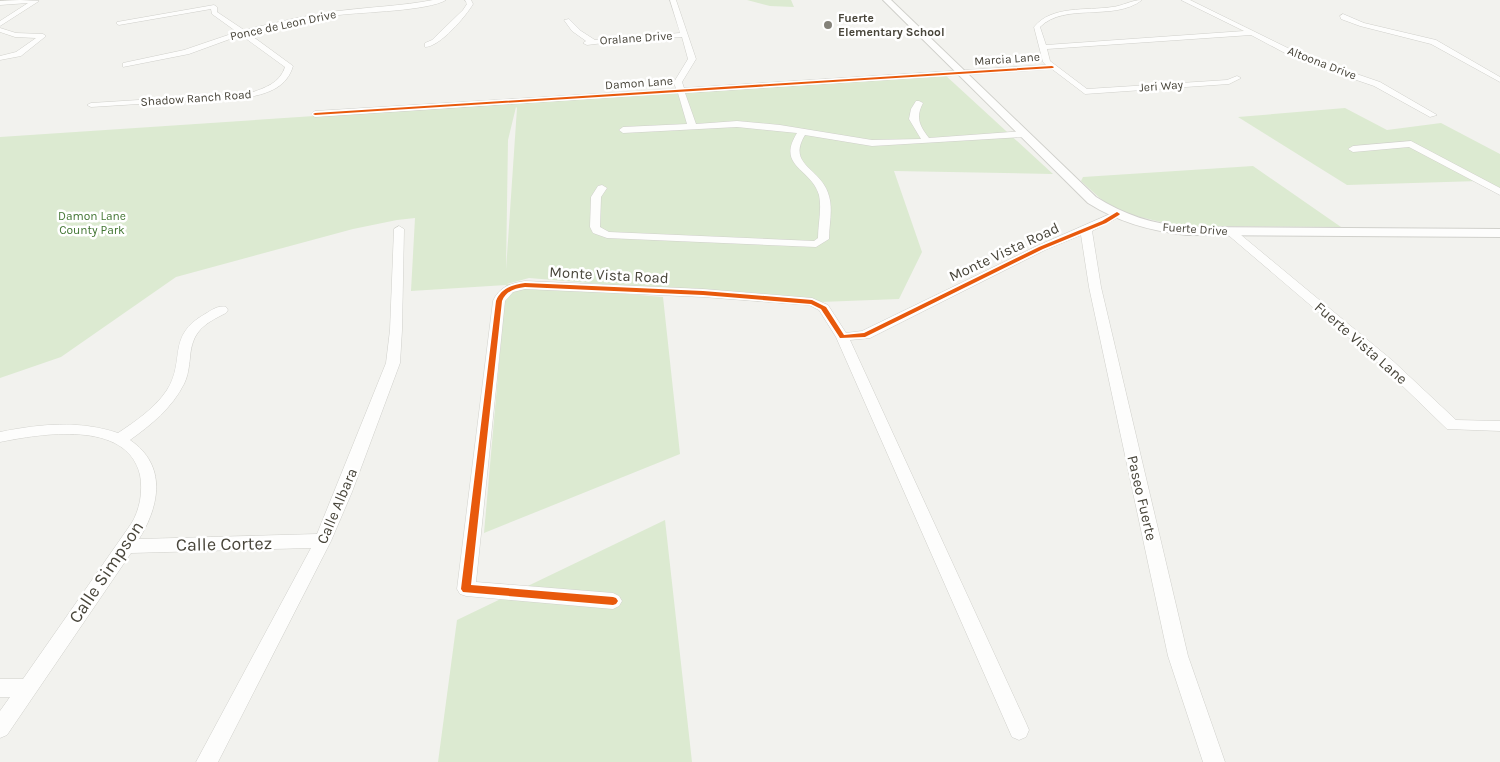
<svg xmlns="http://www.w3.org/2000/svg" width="1500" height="762" viewBox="0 0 1500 762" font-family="Karla,sans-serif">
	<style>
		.green { fill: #dcead1; fill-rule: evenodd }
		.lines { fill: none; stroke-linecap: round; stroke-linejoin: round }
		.minor-casing { stroke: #d0d0cb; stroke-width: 1 }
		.tertiary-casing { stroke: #d0d0cb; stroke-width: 2 }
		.minor { fill: #fdfdfc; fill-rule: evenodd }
		.tertiary { fill: #fdfdfc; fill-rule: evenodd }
		.cycleway-casing { stroke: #fff; stroke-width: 3 }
		.cycleway { fill: #e8590c; fill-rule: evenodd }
		.poi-dot { fill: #848279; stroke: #fff; stroke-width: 2 }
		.labels { text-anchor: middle; stroke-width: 5; stroke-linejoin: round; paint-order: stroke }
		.far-poi-label { font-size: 12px; font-weight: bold; fill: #48453a; stroke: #fff; text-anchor: start }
		.far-street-label { font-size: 12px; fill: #48453a; stroke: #fff }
		.far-park-label { font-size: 12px; fill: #417532; stroke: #fff }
		.street-label { font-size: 15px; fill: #48453a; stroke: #fff }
		.near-street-label { font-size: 18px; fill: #48453a; stroke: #fff }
	</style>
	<rect width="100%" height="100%" fill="#f2f2ee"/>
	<path class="green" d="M747 0H791L794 7 770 6Z
		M944 74 1053 174 894 171 922 252 899 299 820 302 529 278 507 284 663 297 680 454 484 533 506 285 411 291 415 218 397 220 353 229 176 277 61 357 0 378V137ZM516 107 517 108 506 270 508 140Z
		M1345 108 1387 130 1441 123 1500 154V192L1479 181 1347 185 1238 117Z
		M1253 166 1341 227 1177 226 1128 214 1103 201 1081 181 1083 177Z
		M665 520 692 762H438L457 620Z"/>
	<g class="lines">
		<defs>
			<path id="minor" d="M20 0 39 1 0 26V21L28 3 0 5V1Z
				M433 0H446C428 11 363 12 339 15 308 18 278 26 248 33L293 66C287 87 269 93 250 97L91 107 87 105 91 103 250 93C265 88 280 83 285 67L241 35 189 54 123 67V63L184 50 237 32 212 14 211 9 119 25 117 24V22L214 5 217 7V12L244 30C275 23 306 15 338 11 370 7 402 6 433 0Z
				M465 0H471L473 4C466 16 440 47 425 47V43L432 40 463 10 467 4Z
				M670 0H676L696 59 682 82 684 88 1046 65 1043 62 1034 27C1052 5 1086 11 1112 7 1123 6 1131 0 1142 0 1114 22 1065 2 1040 27L1046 45 1244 31 1181 0H1190L1304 56 1380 82 1437 115 1430 117 1374 86 1298 60 1251 35 1047 49 1050 61 1087 89 1227 80 1237 76 1241 78 1229 84 1085 94 1052 69 685 93 696 124 737 121 780 125 872 140 921 139 909 119 911 109 916 101H919L923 103C915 118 920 126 929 138L1024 131 1028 134 1024 137 872 146 805 135C786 166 822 168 829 196 833 210 829 225 829 239L816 247 607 238 593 233 590 227 591 197 598 186 602 185 607 188 601 197 600 227 609 232 814 241 818 238C818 224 822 209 819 195 811 168 776 167 797 133L737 127 623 133 619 130 623 127 687 124 678 93 315 117 311 114 315 111 676 89 674 82 688 59 682 37 628 40 587 45 583 43 586 41 572 31 564 20 569 19 581 31 595 40 680 33Z
				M1343 14 1364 23 1436 40 1500 77V82L1431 44 1360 26 1341 19 1340 16Z
				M0 28 16 33 43 34 46 36 21 56 0 60V56L16 52 36 38 15 37 0 32Z
				M1411 141 1500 188V195L1409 147 1353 152 1348 149 1353 146Z
				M1117 211 1121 212 1122 214 1121 216 1092 231 1101 287 1188 656 1225 762H1203L1168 656 1089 287 1081 235 1045 250 870 338 850 340 1026 723 1029 730 1026 737 1019 740 1012 737 836 337 819 310 809 305 703 297 525 289 513 292 505 301 476 582 613 593 619 596 622 601 619 606 613 609 466 596 460 594 457 589 493 301C499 287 511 283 525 281L703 289 812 298 828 305 846 333 862 331 1037 246Z
				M399 226 404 229 402 330 400 363 352 492 331 541 218 762H196L311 548 131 553 7 735 0 738V711L10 697H0V679H23L131 524C140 510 143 491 140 475 127 419 40 434 0 442V432C40 424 79 420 118 433 136 421 155 408 167 390 186 360 166 336 205 314 212 310 218 305 226 307L228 310 226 313C204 324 192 331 190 358 189 367 188 376 184 384 172 408 151 425 130 440 167 465 160 505 139 539L317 534 386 363 390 330 394 229Z
				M1231 229 1235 230 1393 361 1456 420 1500 421V431L1447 429 1383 367 1227 234 1226 232 1227 230Z"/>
			<path id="tertiary" d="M883 0H891L1096 197C1124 215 1153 224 1186 227L1500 229V237L1186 235C1151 231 1118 222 1088 203Z"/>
		</defs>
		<use href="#minor" class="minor-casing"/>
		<use href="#tertiary" class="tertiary-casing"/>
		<use href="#minor" class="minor"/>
		<use href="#tertiary" class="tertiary"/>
		<defs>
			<path id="cycleway" d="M1052 66 1054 67 1053 68 315 115 313 114 315 113Z
				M1117 212 1120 214 1119 215 1106 223 1043 249 865 337 840 338 821 309 811 304 703 295 525 287C515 288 506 291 502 301L471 585 613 597 616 598 618 601 616 604 613 605 463 592 461 589 496 301C501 288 512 285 525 283L703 291 812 300 826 307 844 335 864 333 1039 247 1102 221Z"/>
		</defs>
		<use href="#cycleway" class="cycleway-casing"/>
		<use href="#cycleway" class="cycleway"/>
	</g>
	<circle class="poi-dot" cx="828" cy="25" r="5"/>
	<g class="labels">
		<g class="far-poi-label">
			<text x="838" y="22">Fuerte<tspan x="838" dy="14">Elementary School</tspan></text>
		</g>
		<g class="far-street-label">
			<text transform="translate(283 25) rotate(-12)" y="4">Ponce de Leon Drive</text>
			<text transform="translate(636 38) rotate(-4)" y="4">Oralane Drive</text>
			<text transform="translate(1007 59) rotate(-4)" y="4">Marcia Lane</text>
			<text transform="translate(1322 63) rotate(21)" y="4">Altoona Drive</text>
			<text transform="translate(639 83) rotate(-4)" y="4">Damon Lane</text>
			<text transform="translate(1161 86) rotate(-4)" y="4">Jeri Way</text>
			<text transform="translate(196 98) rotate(-4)" y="4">Shadow Ranch Road</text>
			<text transform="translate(1195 229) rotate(4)" y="4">Fuerte Drive</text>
		</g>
		<g class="far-park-label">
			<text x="92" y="220">Damon Lane<tspan x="92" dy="14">County Park</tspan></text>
		</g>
		<g class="street-label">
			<text transform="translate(1004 252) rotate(-25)" y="5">Monte Vista Road</text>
			<text transform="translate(609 275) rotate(3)" y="5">Monte Vista Road</text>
			<text transform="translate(1361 343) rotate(41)" y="5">Fuerte Vista Lane</text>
			<text transform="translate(1142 498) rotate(77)" y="5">Paseo Fuerte</text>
			<text transform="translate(337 506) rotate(-67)" y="5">Calle Albara</text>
		</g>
		<g class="near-street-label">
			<text transform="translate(224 544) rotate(-1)" y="6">Calle Cortez</text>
			<text transform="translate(106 572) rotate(-56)" y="6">Calle Simpson</text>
		</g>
	</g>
</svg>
